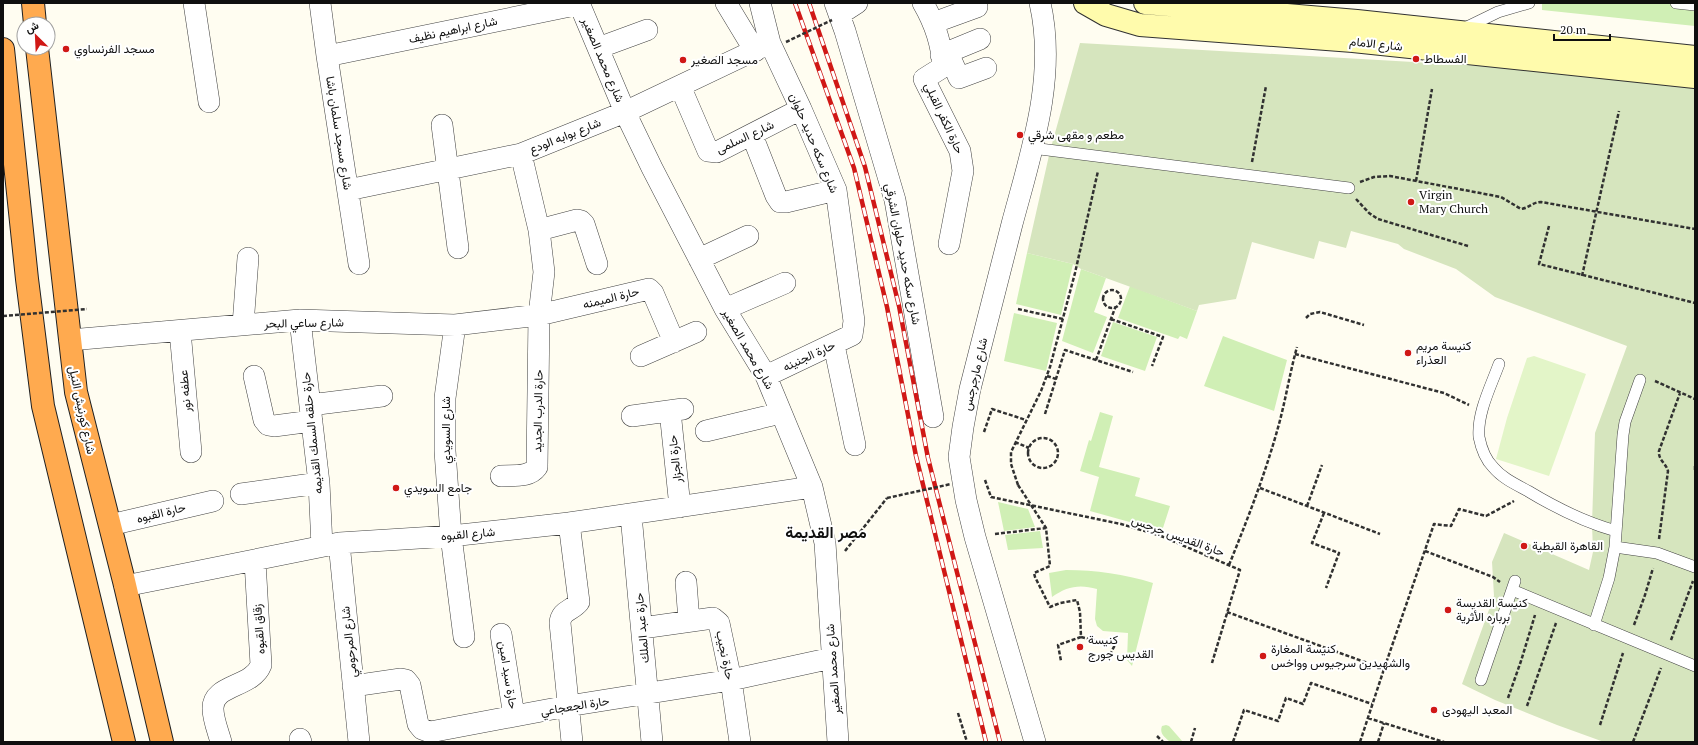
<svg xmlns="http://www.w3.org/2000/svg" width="1698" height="745" viewBox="0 0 1698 745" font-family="'PT Serif',Vazirmatn,serif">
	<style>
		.green { fill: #d0efb5 }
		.cemetery { fill: #d6e5be }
		.pitch { fill: #e3f5c8 }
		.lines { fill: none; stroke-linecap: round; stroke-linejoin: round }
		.lane-casing { stroke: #424242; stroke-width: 12 }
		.street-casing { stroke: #424242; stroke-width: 22 }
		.secondary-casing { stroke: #313131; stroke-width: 24 }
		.highway-casing { stroke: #202020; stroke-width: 24 }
		.path { stroke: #313131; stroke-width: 2.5; stroke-dasharray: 4 2; stroke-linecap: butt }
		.lane { stroke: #fff; stroke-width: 11 }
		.street { stroke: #fff; stroke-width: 21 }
		.secondary { stroke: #fffbac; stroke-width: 22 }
		.highway { stroke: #ffaa4f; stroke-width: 22 }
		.rail-casing { stroke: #d01816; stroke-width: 4.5 }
		.rail { stroke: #fff; stroke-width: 3; stroke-dasharray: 9; stroke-linecap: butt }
		.path-bridge { stroke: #313131; stroke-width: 2.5; stroke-dasharray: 4 2; stroke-linecap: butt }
		.poi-dot { fill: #d01816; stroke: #fff; stroke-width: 1.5 }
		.labels { text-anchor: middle; stroke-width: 4; stroke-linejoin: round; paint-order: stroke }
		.street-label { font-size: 12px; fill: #0f0f0f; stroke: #fff }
		.poi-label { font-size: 12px; fill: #0f0f0f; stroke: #fff; text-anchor: start }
		.district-label { font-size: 16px; font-weight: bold; fill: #0f0f0f; stroke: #fff }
	</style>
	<rect width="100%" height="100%" fill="#fffdf1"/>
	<path class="green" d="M1542 3H1695V26L1542 10Z
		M1027 253 1073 264 1061 315 1016 304Z
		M1081 269 1106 278 1094 312 1107 317 1093 353 1062 341Z
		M1130 286 1197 311 1187 339 1180 336 1178 339 1118 318Z
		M1014 313 1057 323 1046 371 1004 361Z
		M1113 322 1157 337 1145 371 1101 356Z
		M1223 336 1287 360 1274 411 1204 386Z
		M1100 412 1113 416 1099 467 1140 478 1135 496 1170 506 1162 531 1090 511 1099 477 1080 471 1089 440 1091 441Z
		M998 502 1028 509 1035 527 1004 531Z
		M1040 531 1043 548 1008 550 1005 535Z
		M1066 570C1096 570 1124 574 1153 583L1132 666 1127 660 1128 633 1103 631 1097 626 1095 619 1097 589C1080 584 1067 586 1052 597L1049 573Z
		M1166 725 1169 726 1183 742H1170C1165 737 1159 734 1162 726Z"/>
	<path class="cemetery" d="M1080 43 1571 71 1695 85V742H1604L1557 725 1495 700 1462 684 1494 596 1492 562 1504 533 1589 570 1593 552 1592 524 1595 433 1627 346 1495 297 1456 269 1404 249 1398 244 1351 231 1346 248 1319 241 1314 259 1252 242 1236 299 1199 305 1197 311 1081 269 1073 264 1027 253 1050 151Z"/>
	<path class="pitch" d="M1534 356 1586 374 1549 476 1496 459 1507 418 1527 358Z"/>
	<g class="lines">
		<defs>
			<path id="lane" d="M1676 3 1695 5
				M1463 29 1498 12 1529 3
				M1032 148 1349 188
				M1499 364C1491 386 1477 413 1479 437 1481 447 1486 460 1493 467 1502 478 1515 484 1528 491 1556 508 1584 522 1616 531
				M1615 547 1657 553 1695 567
				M1512 590 1695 666
				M1594 625 1609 578 1615 547 1623 435 1625 422 1640 380
				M1481 680 1515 581"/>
			<path id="street" d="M194 3 209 102
				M320 3 327 56 359 264
				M579 3 625 112 652 168 725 309 766 376 812 487 825 543 838 742
				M726 3 755 51
				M760 3 770 43 801 109 836 190 854 321 852 335 766 376
				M835 3 845 31 895 200 933 417
				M923 3C934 22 942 45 943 67L924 79 960 151 963 171 949 244
				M840 14 857 3
				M933 23 977 7
				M598 48 647 30
				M941 55 980 39
				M327 56 580 4
				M943 64 952 62 959 78 986 68
				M680 86 708 151 717 152 801 109
				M442 125 458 248
				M752 135 776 196 780 202H786L836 190
				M348 190 521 154 625 112 770 43
				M539 230 577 220 581 221 584 224 597 264
				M699 259 748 236
				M725 309 785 283
				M300 320 319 483 322 546
				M243 325 248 258
				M455 325 445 398V451L451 536 464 637
				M180 331 191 452
				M70 340 300 320 455 325 539 315 649 289 653 293 674 342
				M834 345 855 445
				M641 356 696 332
				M254 376 264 420 268 425 274 426 312 421
				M310 405 382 396
				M670 411 680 507
				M632 416 683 409
				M706 431 781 413
				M501 476C513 475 529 478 537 467L539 315 544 272 539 230 521 154
				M241 494 319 483
				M631 515 652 742
				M569 523 579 602C572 611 561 610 560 623L572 742
				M110 525 213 501
				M339 543 359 742
				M686 582 689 621
				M125 586 339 543 451 536 569 523 812 487
				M642 628 713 618 719 623 731 680 740 742
				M501 634 514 716
				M353 686 401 679 406 680 410 685 418 724 422 729 430 732 568 706 731 680 832 658
				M300 739 301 742
				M221 742C218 731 213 719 213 709 212 684 252 688 261 665L255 561
				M1035 742 975 537 966 500 959 457 963 427 970 389C984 334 998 279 1012 224 1031 153 1057 77 1040 3"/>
			<path id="secondary" d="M1085 3 1106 15 1140 25 1353 41 1695 77
				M1145 3 1357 21 1695 57"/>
			<path id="highway" d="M33 3 35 24
				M37 48 76 392 124 581 162 742
				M3 49 27 279 43 406 124 742"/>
		</defs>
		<use href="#lane" class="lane-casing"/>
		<use href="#street" class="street-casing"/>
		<use href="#secondary" class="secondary-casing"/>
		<use href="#highway" class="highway-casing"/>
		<path class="path" d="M1252 162 1266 86
			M1416 181 1432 89
			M1360 182 1374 177 1390 176 1501 197 1521 209C1529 208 1533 202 1541 202L1695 229
			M1356 199 1369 213 1378 219 1468 246
			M1549 226 1539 264 1695 303
			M1582 276 1619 111
			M1103 299a9 9 0 1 1 18 0a9 9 0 1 1-18 0Z
			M1018 309 1063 319
			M1306 318 1310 314 1320 312 1364 325
			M1111 319 1163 337 1152 366
			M1295 354 1444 393 1469 405
			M1096 360 1115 308
			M1047 376 1056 379
			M1655 381 1695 399
			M1045 414 1065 350 1133 372
			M984 432 992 409 1026 420
			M1028 453a15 15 0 1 1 30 0a15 15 0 1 1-30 0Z
			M1015 442 1029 448
			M1695 466V470
			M985 480 991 497 1121 524 1161 536 1240 570 1212 663
			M1018 485 1011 464V452L1041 391 1050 367 1075 273 1098 171
			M1260 488 1380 534
			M1307 506 1322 465
			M1324 513 1312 543 1339 553 1326 588
			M995 534 1046 528 1050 566 1034 573 1035 577 1050 607 1060 603 1077 600 1080 612 1081 637 1058 645 1061 661
			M1659 539 1668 471C1666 463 1658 460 1659 451L1680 393
			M845 551 887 498
			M1425 551 1493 577 1500 582
			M1229 565C1248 518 1266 472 1279 424 1286 398 1290 372 1297 347
			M1227 612 1384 669
			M1634 625 1645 595 1653 568
			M1081 637 1115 645 1108 658
			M1671 640 1693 581
			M1508 698 1521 661 1535 615
			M1527 706 1556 623
			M958 713 967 742
			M1368 718 1444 742
			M1600 725 1623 653
			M1157 736 1163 742
			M1191 742 1195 728
			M1233 742 1244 710 1278 721 1286 698 1303 704 1311 683 1372 704
			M1360 742 1384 669 1434 524 1451 526 1459 509 1486 516 1514 501
			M1378 742 1384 723
			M1633 742 1661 668"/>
		<use href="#lane" class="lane"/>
		<use href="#street" class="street"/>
		<use href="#secondary" class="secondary"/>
		<use href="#highway" class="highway"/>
		<defs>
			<path id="rail" d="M795 3 854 168 887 307 916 456 986 742
				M809 3 865 167 899 306 928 458 1000 742"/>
		</defs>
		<use href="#rail" class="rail-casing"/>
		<use href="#rail" class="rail"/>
		<path class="path-bridge" d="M786 42 832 20
			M3 316 87 309
			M1018 485 1046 528
			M887 498 951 484"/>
	</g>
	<g class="poi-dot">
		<circle cx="66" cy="49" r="4"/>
		<circle cx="1416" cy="59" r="4"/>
		<circle cx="683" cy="60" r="4"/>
		<circle cx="1020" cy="135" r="4"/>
		<circle cx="1411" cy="202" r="4"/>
		<circle cx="1408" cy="353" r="4"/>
		<circle cx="396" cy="488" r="4"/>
		<circle cx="1524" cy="546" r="4"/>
		<circle cx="1448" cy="610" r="4"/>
		<circle cx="1080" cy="647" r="4"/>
		<circle cx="1263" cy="656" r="4"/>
		<circle cx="1434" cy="710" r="4"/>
	</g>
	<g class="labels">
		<g class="street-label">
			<text transform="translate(453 30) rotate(-12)" y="4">شارع ابراهيم نظيف</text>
			<text transform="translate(1376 44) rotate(6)" y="4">شارع الامام</text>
			<text transform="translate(603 60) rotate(67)" y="4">شارع محمد الصغير</text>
			<text transform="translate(944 118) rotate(65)" y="4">حارة الكفر القبلي</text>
			<text transform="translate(339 133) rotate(81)" y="4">شارع مسجد سلمان باشا</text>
			<text transform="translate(565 136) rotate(-22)" y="4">شارع بوابه الودع</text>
			<text transform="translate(745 137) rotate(-25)" y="4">شارع السلمى</text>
			<text transform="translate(814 143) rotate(67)" y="4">شارع سكه حديد حلوان</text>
			<text transform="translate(903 254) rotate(79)" y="4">شارع سكه حديد حلوان الشرقي</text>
			<text transform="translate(611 298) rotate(-14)" y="4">حارة الميمنه</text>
			<text transform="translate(304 323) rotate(-1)" y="4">شارع ساعي البحر</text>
			<text transform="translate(748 349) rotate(60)" y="4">شارع محمد الصغير</text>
			<text transform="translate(809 356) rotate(-25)" y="4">حارة الجنينه</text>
			<text transform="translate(975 374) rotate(-77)" y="4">شارع مارجرجس</text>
			<text transform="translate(185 391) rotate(-95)" y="4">عطفه نور</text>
			<text transform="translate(82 410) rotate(78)" y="4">شارع كورنيش النيل</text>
			<text transform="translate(538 411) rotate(-89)" y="4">حارة الدرب الجديد</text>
			<text transform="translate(446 430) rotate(-90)" y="4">شارع السويدي</text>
			<text transform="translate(312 433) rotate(-96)" y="4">حارة حلقه السمك القديمه</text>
			<text transform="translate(675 459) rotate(-96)" y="4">حارة الجزار</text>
			<text transform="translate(161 513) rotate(-14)" y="4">حارة القبوه</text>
			<text transform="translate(468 534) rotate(-5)" y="4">شارع القبوه</text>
			<text transform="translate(1178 536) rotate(20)" y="4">حارة القديس جرجس</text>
			<text transform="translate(642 628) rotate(-95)" y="4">حارة عبد الملك</text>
			<text transform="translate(259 629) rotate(-94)" y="4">زقاق القبوه</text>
			<text transform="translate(349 642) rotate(-96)" y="4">شارع المرحومي</text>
			<text transform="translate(725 655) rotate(78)" y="4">حارة نجيب</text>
			<text transform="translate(833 669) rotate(-94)" y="4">شارع محمد الصغير</text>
			<text transform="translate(508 675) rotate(81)" y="4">حارة سيد امين</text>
			<text transform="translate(575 706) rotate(-9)" y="4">حارة الجعجاعي</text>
		</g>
		<g class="poi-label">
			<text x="74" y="53">مسجد الفرنساوي</text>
			<text x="1424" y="63">الفسطاط</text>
			<text x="691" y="64">مسجد الصغير</text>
			<text x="1028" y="139">مطعم و مقهى شرقي</text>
			<text x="1419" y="199">Virgin<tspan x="1419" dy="14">Mary Church</tspan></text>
			<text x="1416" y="350">كنيسة مريم<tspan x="1416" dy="14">العذراء</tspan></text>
			<text x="404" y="492">جامع السويدي</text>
			<text x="1532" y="550">القاهرة القبطية</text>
			<text x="1456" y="607">كنيسة القديسة<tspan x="1456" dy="14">برباره الأثرية</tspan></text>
			<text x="1088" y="644">كنيسة<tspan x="1088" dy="14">القديس جورج</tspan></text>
			<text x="1271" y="653">كنيسة المغارة<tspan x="1271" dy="14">والشهيدين سرجيوس وواخس</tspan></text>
			<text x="1442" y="714">المعبد اليهودى</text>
		</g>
		<g class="district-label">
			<text x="826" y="538">مصر القديمة</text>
		</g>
	</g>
	<rect width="1698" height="745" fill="none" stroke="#0f0f0f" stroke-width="8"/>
	<g transform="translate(36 36) rotate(336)"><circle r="19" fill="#ffffff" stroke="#9f9f9f"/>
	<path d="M0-3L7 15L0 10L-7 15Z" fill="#d01816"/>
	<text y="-6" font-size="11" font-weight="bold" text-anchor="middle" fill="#0f0f0f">ش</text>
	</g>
	<path d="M1554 34v6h56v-6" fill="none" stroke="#0f0f0f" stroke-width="2"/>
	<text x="1560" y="34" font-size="12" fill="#0f0f0f" stroke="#ffffff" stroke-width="3" paint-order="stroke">20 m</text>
</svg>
